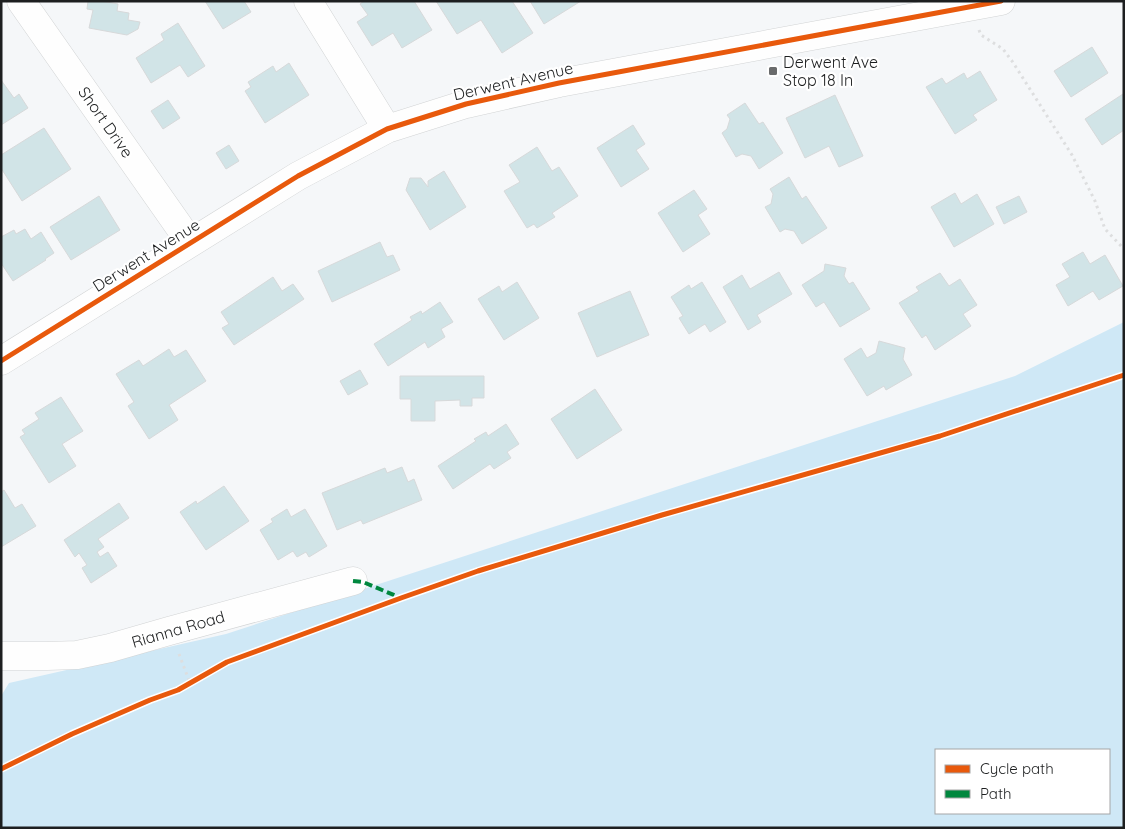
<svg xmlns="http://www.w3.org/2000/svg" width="1125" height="829" viewBox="0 0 1125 829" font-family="Quicksand,sans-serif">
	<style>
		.grass { fill: #cfe8f6; fill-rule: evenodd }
		.building { fill: #d1e4e7; stroke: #d7d9da }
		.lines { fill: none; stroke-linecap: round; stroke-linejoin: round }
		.street-casing { stroke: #d2d4d5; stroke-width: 29 }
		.path { stroke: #dddedf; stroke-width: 3; stroke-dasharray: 2.5 4; stroke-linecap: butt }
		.street { stroke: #fefefe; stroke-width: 28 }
		.quiet { stroke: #00873e; stroke-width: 4; stroke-dasharray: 8 4; stroke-linecap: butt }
		.cycleway-casing { stroke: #fff; stroke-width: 8 }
		.cycleway { stroke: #e8590c; stroke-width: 5 }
		.poi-dot { fill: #696b6c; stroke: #fff; stroke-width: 2 }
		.labels { text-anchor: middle; stroke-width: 4.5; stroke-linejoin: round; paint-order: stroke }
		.poi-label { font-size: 16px; fill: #1d1f20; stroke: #fff; text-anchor: start }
		.street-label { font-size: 16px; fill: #1d1f20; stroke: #fff }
	</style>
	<rect width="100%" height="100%" fill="#f5f7f9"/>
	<path class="grass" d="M1124 322V828H1V696L9 683 226 634 1015 376ZM936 750H1109V813H936Z"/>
	<path class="building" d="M88 1H101L118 4 117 11 129 13 128 20 140 22 138 29 127 35 89 28 93 10 87 9Z
		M205 1H244L251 12 223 29Z
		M364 1H414L432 30 402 48 393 33 372 46 357 22 368 15 360 4Z
		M436 1H512L533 33 502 53 481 20 457 34Z
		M530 1H581L544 24Z
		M178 23 205 66 188 77 180 65 151 83 136 58 164 40 161 34Z
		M1092 47 1108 73 1071 97 1054 71Z
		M289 63 309 95 265 123 245 91 251 87 248 82 273 66 276 72Z
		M980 71 997 100 973 115 977 120 955 134 926 87 942 78 946 84 964 73 967 79Z
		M1 80 14 98 19 94 28 108 1 125Z
		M1123 94 1124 130 1102 145 1085 119Z
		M835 95 863 156 839 167 829 146 805 158 786 118Z
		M168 100 180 118 163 129 151 111Z
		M745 103 759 124 763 122 783 153 759 169 751 156 742 154 736 157 722 133 727 129 730 119 727 115Z
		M633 125 645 144 636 150 649 169 621 187 597 148Z
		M44 128 71 169 22 201 1 168V155Z
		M229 145 239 161 226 169 216 153Z
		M537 147 552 171 559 167 578 196 552 213 555 217 537 228 534 224 527 228 504 191 520 182 509 165Z
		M444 171 466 207 430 230 406 190 410 178H421L428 187V181Z
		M789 177 802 199 806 196 827 228 802 244 794 231 785 229 780 232 765 207 771 204 773 194 770 189Z
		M694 190 707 209 698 215 710 234 683 252 658 213Z
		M955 193 961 204 977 194 994 224 954 247 931 207Z
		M99 196 120 230 71 260 50 227Z
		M1019 196 1027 212 1004 224 996 207Z
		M25 229 31 239 41 232 54 253 45 259 46 260 13 281 1 263V237L14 230 16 234Z
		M380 242 387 257 393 255 400 270 332 302 318 271Z
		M1083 252 1090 264 1105 255 1123 286 1099 300 1093 291 1068 306 1056 285 1070 277 1062 264Z
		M825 264 846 268 844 276 849 284 853 282 870 309 840 327 824 302 816 307 802 285 824 271Z
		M779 272 792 294 757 315 761 322 748 330 723 287 742 275 750 289Z
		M940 273 949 286 960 279 977 305 963 314 971 326 935 350 926 335 922 338 899 303 919 291 916 287Z
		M273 277 282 291 293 284 304 299 234 345 222 328 229 324 221 312Z
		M517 282 539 318 504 340 478 299 499 286 502 292Z
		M702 282 726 322 710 332 705 324 689 334 679 318 683 316 671 297 689 285 691 289Z
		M630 291 649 335 597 357 578 313Z
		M440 302 453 322 441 329 445 337 428 348 425 342 388 366 374 344 412 320 410 317 421 311 422 314Z
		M879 341 905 348 903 359 912 375 886 390 884 386 867 396 844 359 861 348 867 358 876 353Z
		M169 349 174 357 186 350 206 381 169 405 178 420 149 439 128 406 134 402 116 374 139 360 143 366Z
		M360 370 368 384 348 395 340 381Z
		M400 376H484V398H472V406H460V400L435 401V421H411V399H400Z
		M595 389 622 430 577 459 551 419Z
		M61 397 83 431 62 444 76 466 49 483 20 437 25 434 22 430 39 419 35 413Z
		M506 424 519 444 507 452 511 458 494 469 490 464 453 489 438 466 476 441 474 439 486 432 488 436Z
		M402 467 408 482 414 479 422 500 363 524 361 520 337 530 322 493 385 468 387 473Z
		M224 486 249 521 206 550 180 512 196 501 197 504Z
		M4 490 15 508 22 504 36 526 1 547V492Z
		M119 503 129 518 98 539 104 547 97 552 100 557 108 552 117 566 91 583 82 568 87 565 79 553 75 557 64 540Z
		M287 509 291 517 305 509 327 546 309 557 306 552 297 557 293 551 278 560 260 530 273 522 271 519Z"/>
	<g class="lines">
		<defs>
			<path id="street" d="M21 1 190 242
				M308 1 387 129
				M1 361 298 176 387 129 466 104 559 83 1001 1
				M1 656H47L77 655 110 648 169 631 353 581"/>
		</defs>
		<use href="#street" class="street-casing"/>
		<path class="path" d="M979 30 981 35 1003 49 1012 61 1072 155 1095 201 1105 229 1124 249
			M179 654 190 683"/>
		<use href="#street" class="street"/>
		<path class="quiet" d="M353 581 363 582 401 598"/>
		<defs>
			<path id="cycleway" d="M1 361 298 176 387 129 466 104 559 83 1001 1
				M1 769 72 734 150 700 178 690 227 662 401 598 478 571 662 515 940 436 1124 375"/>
		</defs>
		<use href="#cycleway" class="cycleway-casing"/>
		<use href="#cycleway" class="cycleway"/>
	</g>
	<rect class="poi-dot" x="768" y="66" width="10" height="10" rx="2.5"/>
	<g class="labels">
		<g class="poi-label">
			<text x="783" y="68">Derwent Ave<tspan x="783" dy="18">Stop 18 In</tspan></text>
		</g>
		<g class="street-label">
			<text transform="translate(513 81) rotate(-13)" y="6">Derwent Avenue</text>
			<text transform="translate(106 122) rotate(55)" y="6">Short Drive</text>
			<text transform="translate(146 255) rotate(-32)" y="6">Derwent Avenue</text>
			<text transform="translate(178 629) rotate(-16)" y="6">Rianna Road</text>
		</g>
	</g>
	<rect width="1125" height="829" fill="none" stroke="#1d1f20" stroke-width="5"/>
	<rect x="935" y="749" width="175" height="65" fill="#ffffff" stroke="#a5a5a6"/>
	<rect x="945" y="765" width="25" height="8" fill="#e8590c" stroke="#a5a5a6"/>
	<text x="980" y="774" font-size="15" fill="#1d1f20">Cycle path</text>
	<rect x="945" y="790" width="25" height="8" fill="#00873e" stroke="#a5a5a6"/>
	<text x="980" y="799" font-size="15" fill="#1d1f20">Path</text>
</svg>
